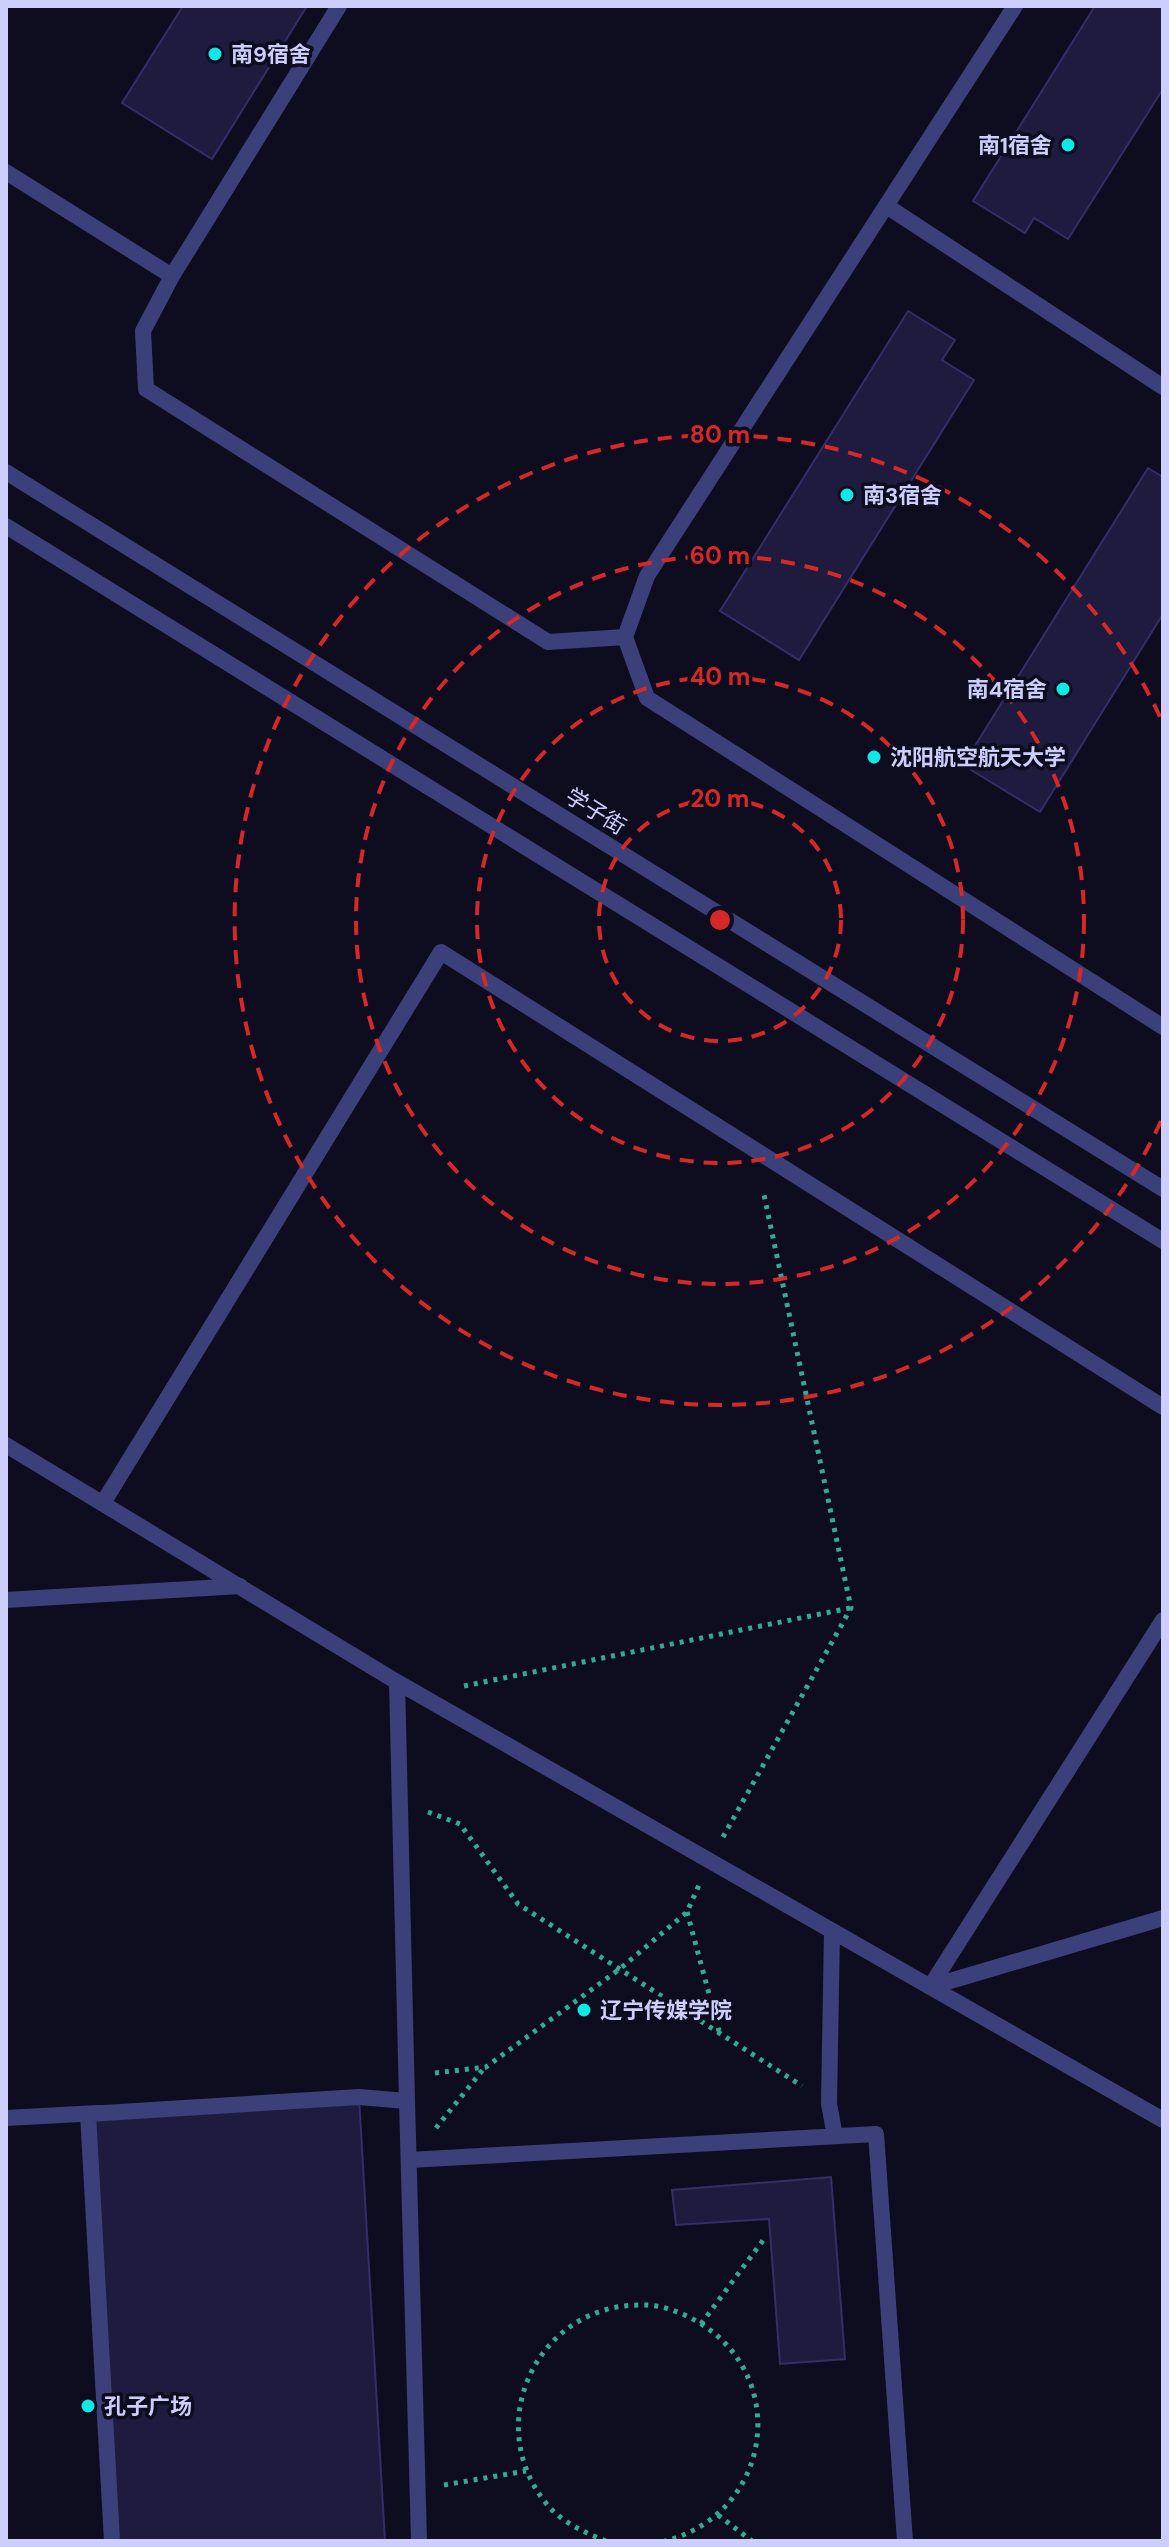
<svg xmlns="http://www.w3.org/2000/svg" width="1169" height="2547" viewBox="0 0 1169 2547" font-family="'DM Sans','Noto Sans SC',sans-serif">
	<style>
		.building { fill: #1e1b3e; stroke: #332e69; stroke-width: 2 }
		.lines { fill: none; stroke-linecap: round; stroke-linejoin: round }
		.path { stroke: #34aa95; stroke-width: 5; stroke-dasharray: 4 6; stroke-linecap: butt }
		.minor { stroke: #3b407b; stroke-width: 16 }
		.tertiary { stroke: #3b407b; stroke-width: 16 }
		.ring { fill: none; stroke: #d62828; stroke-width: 4; stroke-dasharray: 14 10 }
		.poi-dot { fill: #0de9e6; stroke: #0e0d1f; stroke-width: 3 }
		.labels { text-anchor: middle; stroke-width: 7; stroke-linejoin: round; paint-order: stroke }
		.poi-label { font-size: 22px; font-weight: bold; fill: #cecefc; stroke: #0e0d1f; text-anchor: start }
		.street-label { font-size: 22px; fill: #cecefc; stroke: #0e0d1f }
		.centre { fill: #d62828; stroke: #0e0d1f; stroke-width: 4 }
		.ring-label { font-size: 24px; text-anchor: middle; font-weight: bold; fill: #d62828; stroke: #0e0d1f; stroke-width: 7; stroke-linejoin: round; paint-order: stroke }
	</style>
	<rect width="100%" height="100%" fill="#0e0d1f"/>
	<path class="building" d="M183 6H307L212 159 122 103Z
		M1095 6H1163V89L1068 239 1034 218 1025 233 973 201Z
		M908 311 955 340 942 360 974 380 799 660 720 611Z
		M1148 468 1163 477V614L1040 812 963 765Z
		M359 2097 385 2541H112L88 2114Z
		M831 2177 845 2359 780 2364 769 2219 676 2225 672 2190Z"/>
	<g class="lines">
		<path class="path" d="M464 1686 850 1608
			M428 1812 460 1824 518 1904 802 2086
			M723 1837 851 1608 763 1190
			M687 1912 719 2031
			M435 2073 486 2067 621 1968 687 1912 699 1885
			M436 2128 485 2067
			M701 2324 764 2239
			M444 2485 526 2471
			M718 2515 752 2541
			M606 2541C583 2532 561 2522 545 2502 482 2422 538 2305 640 2305 660 2304 681 2312 698 2322 792 2378 771 2514 665 2541"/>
		<path class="minor" d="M339 6 172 276 143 331 146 389 548 642 625 637
			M1015 6 647 576 625 637 647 698 1163 1027
			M6 172 172 276
			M888 207 1163 387
			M6 1445 397 1682 407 2101 359 2097 88 2114 112 2541
			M103 1503 441 952 1163 1407
			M6 1600 240 1586
			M397 1682 1163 2120
			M832 1931 829 2104 835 2136
			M930 1987 1163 1620
			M930 1987 1163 1918
			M407 2101 419 2541
			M6 2118 98 2113
			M409 2160 876 2134 905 2541"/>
		<path class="tertiary" d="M6 472 1163 1189
			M6 526 1163 1241"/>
	</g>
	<g class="ring">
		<circle cx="720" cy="920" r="121"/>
		<circle cx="720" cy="920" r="243"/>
		<circle cx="720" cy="920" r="364"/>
		<path d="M1161 1121A485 485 0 1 1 1161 719"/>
	</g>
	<g class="poi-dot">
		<circle cx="215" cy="54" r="8"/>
		<circle cx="1068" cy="145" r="8"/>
		<circle cx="847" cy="495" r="8"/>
		<circle cx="1063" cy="689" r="8"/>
		<circle cx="874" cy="757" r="8"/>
		<circle cx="584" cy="2010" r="8"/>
		<circle cx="88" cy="2406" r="8"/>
	</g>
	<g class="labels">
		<g class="poi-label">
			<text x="231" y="62">南9宿舍</text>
			<text x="1052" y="153" text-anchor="end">南1宿舍</text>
			<text x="863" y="503">南3宿舍</text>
			<text x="1047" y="697" text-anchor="end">南4宿舍</text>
			<text x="890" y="765">沈阳航空航天大学</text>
			<text x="600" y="2018">辽宁传媒学院</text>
			<text x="104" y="2414">孔子广场</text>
		</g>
		<g class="street-label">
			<text transform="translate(596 811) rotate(32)" y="8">学子街</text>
		</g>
	</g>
	<circle cx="720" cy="920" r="12" class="centre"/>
	<g class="ring-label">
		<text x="720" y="443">80 m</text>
		<text x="720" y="564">60 m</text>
		<text x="720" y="685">40 m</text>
		<text x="720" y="807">20 m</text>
	</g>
	<rect width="1169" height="2547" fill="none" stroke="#cecefc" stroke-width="16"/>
</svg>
